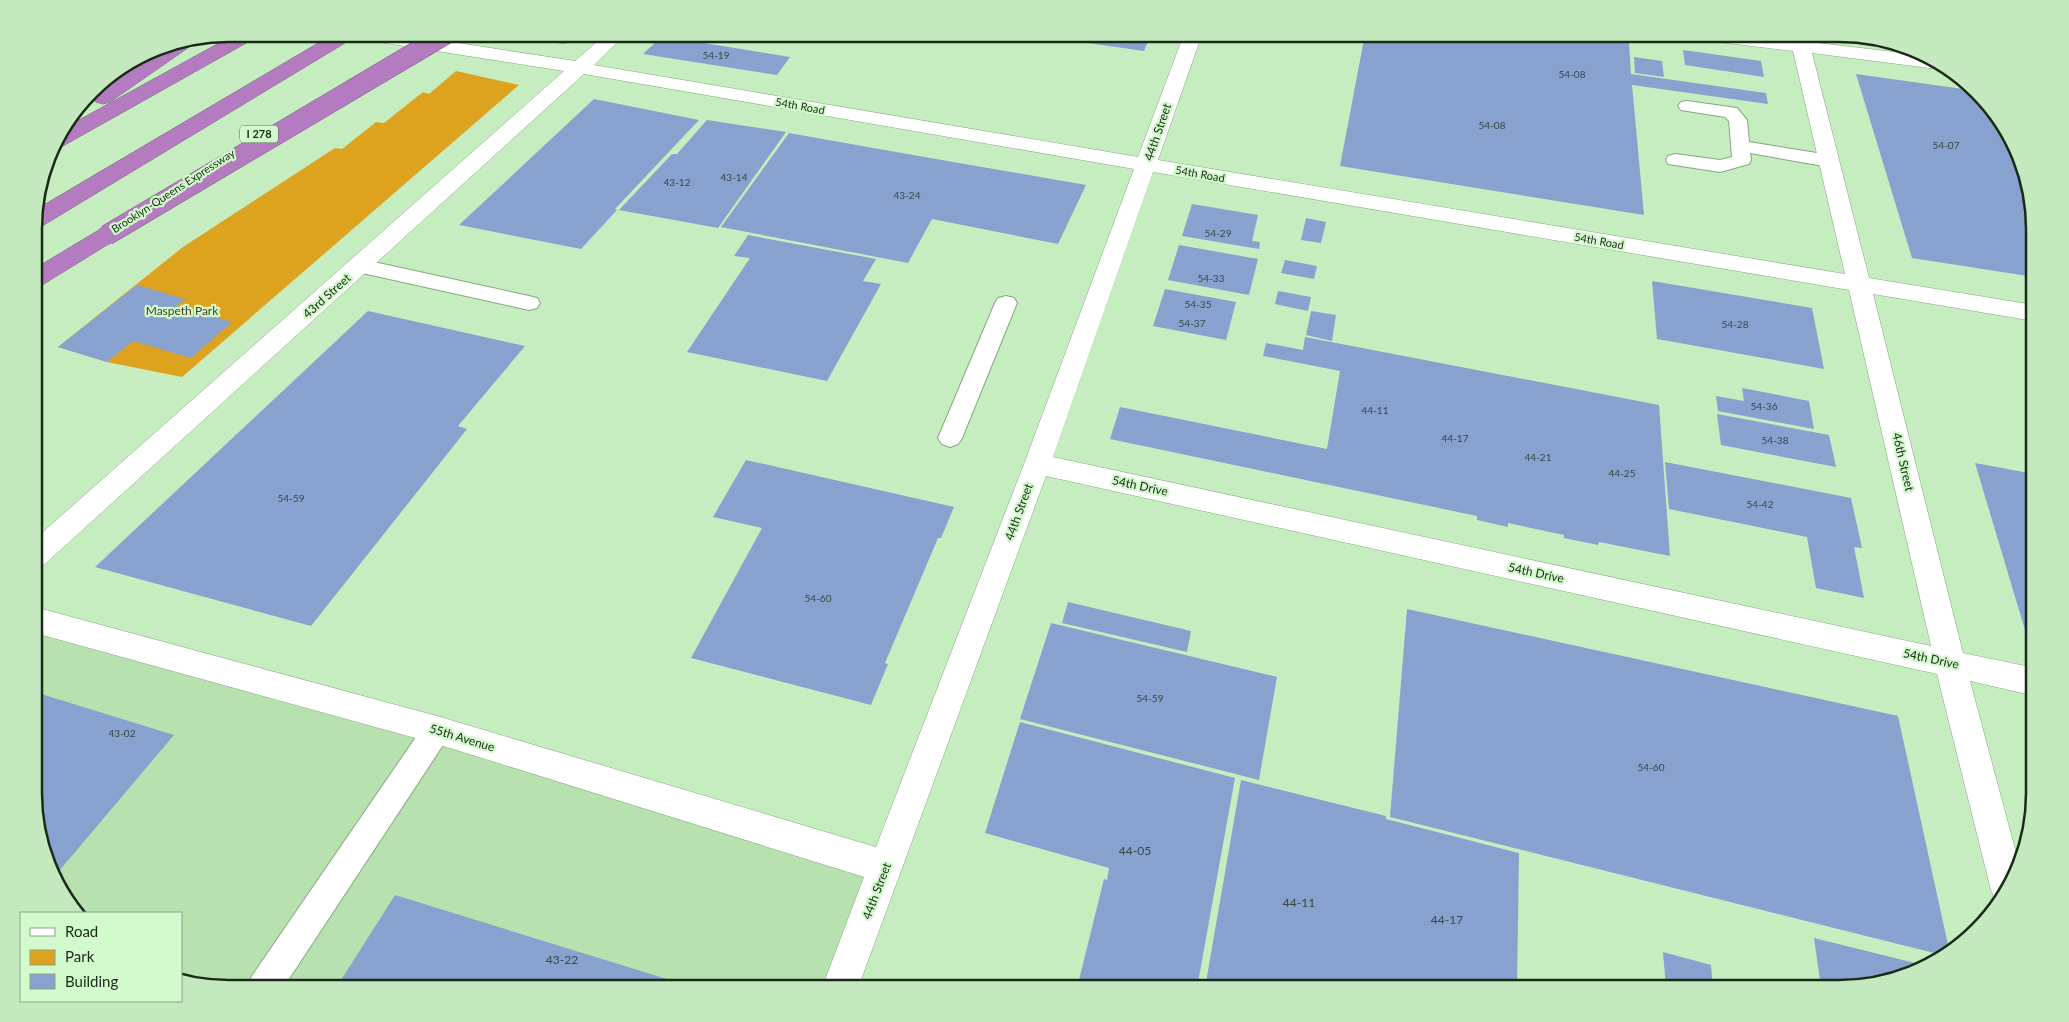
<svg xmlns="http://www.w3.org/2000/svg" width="2069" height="1022" viewBox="0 0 2069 1022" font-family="Lato,sans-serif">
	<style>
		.built { fill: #b7e2b0 }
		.green { fill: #dda21e }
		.building { fill: #88a2cf }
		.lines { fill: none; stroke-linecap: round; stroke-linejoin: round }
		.lane-casing { stroke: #83a87d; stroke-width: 2 }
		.street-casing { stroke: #83a87d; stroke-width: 1 }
		.highway-casing { stroke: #7f5e86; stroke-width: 1 }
		.lane { fill: #fff; fill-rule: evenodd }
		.street { fill: #fff; fill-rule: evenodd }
		.highway { fill: #b57bc1; fill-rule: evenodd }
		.highway-bridge-casing { stroke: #7f5e86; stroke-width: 21; stroke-linecap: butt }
		.highway-bridge { stroke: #b57bc1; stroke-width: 20 }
		.labels { text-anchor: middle; stroke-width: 4.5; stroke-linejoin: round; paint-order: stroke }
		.number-label { font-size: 10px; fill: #364746 }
		.far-street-label { font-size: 11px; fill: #1b2918; stroke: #d3facd }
		.shield { fill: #d3facd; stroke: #52684e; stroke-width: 1 }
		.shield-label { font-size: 11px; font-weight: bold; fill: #1b2918 }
		.street-label { font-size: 12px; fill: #1b2918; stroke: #d3facd }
		.park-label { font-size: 12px; fill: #483b25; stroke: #d3facd }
		.near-number-label { font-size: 12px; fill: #364746 }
		.rim { fill: none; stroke: #1b2918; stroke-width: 2.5 }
	</style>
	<rect width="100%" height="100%" fill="#c6edc0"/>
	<path class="built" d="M35 620 886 867 840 988H230L181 977V913H77L49 867 35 818Z"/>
	<path class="green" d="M512 34H578L568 43 563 44 509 36Z
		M456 71 519 85 182 377 107 362 58 347 183 247 335 148 342 149 376 122 384 123 423 92 429 94Z"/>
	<path class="building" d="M662 34H712L704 43 790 57 777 75 643 54 661 37 692 42 660 36Z
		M1069 34H1151L1144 51 1074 41 1075 39 1067 37Z
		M1365 34H1559L1629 43 1631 74 1766 93 1768 104 1632 85 1644 215 1340 166Z
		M1683 50 1761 61 1764 77 1685 65Z
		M1634 57 1662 61 1664 77 1635 73Z
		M1856 74 1970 90 1995 111 2020 155 2034 205V277L1912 258Z
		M594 99 699 120 615 209 617 210 581 249 459 225Z
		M707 120 786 132 718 228 619 210 672 154H677Z
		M789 133 896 152 1086 185 1058 244 932 219 908 263 721 227Z
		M1192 204 1258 215 1252 241 1260 242 1259 249 1182 236Z
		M1306 218 1326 222 1321 243 1301 240Z
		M748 235 876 259 863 281 881 284 827 381 687 352 750 258 734 256Z
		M1179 245 1258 259 1249 295 1168 280Z
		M1285 260 1317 266 1314 279 1281 273Z
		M1652 281 1812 308 1824 369 1657 339Z
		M137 285 185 299 176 306 232 322 191 358 133 341 107 362 58 347Z
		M1165 289 1236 302 1226 340 1153 326Z
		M1278 291 1311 297 1308 311 1275 304Z
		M368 311 525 346 458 426 467 429 311 626 95 567Z
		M1311 311 1336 315 1332 341 1306 335Z
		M1305 337 1659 405 1670 556 1599 542 1598 545 1564 538V535L1508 523V527L1477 520V516L1110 439 1120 407 1327 449 1340 371 1263 356 1266 343 1303 350Z
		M1742 388 1809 401 1814 429 1718 411 1716 396 1744 401Z
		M1717 414 1829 435 1836 467 1721 445Z
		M746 460 954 507 941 538H938L885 663 888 664 871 705 691 658 762 528 713 517Z
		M1665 462 1851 498 1862 548 1854 547 1864 598 1816 588 1807 537 1669 509Z
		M1975 463 2034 474 2035 632 2025 630Z
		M1068 602 1191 631 1187 652 1062 623Z
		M1407 609 1898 716 1950 954 1946 956 1390 817Z
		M1051 623 1277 677 1259 780 1020 719Z
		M35 692 174 735 54 877 49 867 35 818Z
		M1020 722 1235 778 1197 988H1077L1104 879 1107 880 1109 868 985 833Z
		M1241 780 1386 816V819L1519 853 1517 988H1205Z
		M395 895 696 988H336Z
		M1814 938 1923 965 1924 967 1902 978 1852 988H1821Z
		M1663 952 1711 965 1713 988H1666Z"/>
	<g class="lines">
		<defs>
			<path id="lane" d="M1687 101 1737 108 1747 120 1749 142 1829 155 1836 157 1838 161 1836 165 1829 167 1750 153 1751 160 1749 164 1720 172 1668 164 1666 160 1668 156 1675 154 1720 160 1732 157 1729 121 1725 117 1681 110 1678 106 1681 102Z
				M360 259 529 296 537 298 540 303 537 308 529 310 353 271 350 266 353 261Z
				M1006 296 1014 298 1017 303 962 438 958 444 950 447 942 444 938 438 995 303 998 298Z
				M437 717 447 721 451 730 447 739 283 988H247L252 976 427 721Z"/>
			<path id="street" d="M357 34H400L575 61 606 34H626L594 65 1138 157 1184 34H1202L1158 160 1845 274 1793 51 1702 40 1696 38 1693 34H1745L1790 39 1789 34H1807L1809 42 1929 56 1942 67 1937 69 1812 53 1869 278 2034 305V321L1873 294 1963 653 2035 668V696L1970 681 2019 864 2015 879 1999 903 1996 902 1991 890 1937 674 1046 476 858 988H822L864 877 437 744 35 633V607L437 716 876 847 1024 464 1134 169 584 74 45 564 35 568V539L564 71 366 40 360 38ZM1153 172 1849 290 1931 646 1053 457Z"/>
			<path id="highway" d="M236 34H258L255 38 61 147 52 149 54 143 65 128Z
				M334 34H356L353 38 42 226 34 228 36 210Z
				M190 42 189 47 110 102 103 104 96 102 93 98 96 94 164 47Z
				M107 228 115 230 118 235 115 240 42 285 34 288V269L99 230Z"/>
		</defs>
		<use href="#lane" class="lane-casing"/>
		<use href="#street" class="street-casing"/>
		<use href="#highway" class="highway-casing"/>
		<use href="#lane" class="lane"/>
		<use href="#street" class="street"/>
		<use href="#highway" class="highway"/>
		<defs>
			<path id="highway-bridge" d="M107 235 446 34"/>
		</defs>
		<use href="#highway-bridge" class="highway-bridge-casing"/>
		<use href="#highway-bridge" class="highway-bridge"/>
	</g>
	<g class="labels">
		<g class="number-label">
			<text x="716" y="59">54-19</text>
			<text x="1572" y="78">54-08</text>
			<text x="1492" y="129">54-08</text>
			<text x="1946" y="149">54-07</text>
			<text x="734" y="181">43-14</text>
			<text x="677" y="186">43-12</text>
			<text x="907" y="199">43-24</text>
			<text x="1218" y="237">54-29</text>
			<text x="1211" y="282">54-33</text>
			<text x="1198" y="308">54-35</text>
			<text x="1192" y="327">54-37</text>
			<text x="1735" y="328">54-28</text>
			<text x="1764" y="410">54-36</text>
			<text x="1375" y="414">44-11</text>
			<text x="1455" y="442">44-17</text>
			<text x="1775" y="444">54-38</text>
			<text x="1538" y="461">44-21</text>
			<text x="1622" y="477">44-25</text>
			<text x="291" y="502">54-59</text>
			<text x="1760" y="508">54-42</text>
			<text x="818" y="602">54-60</text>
			<text x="1150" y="702">54-59</text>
			<text x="122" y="737">43-02</text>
			<text x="1651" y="771">54-60</text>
		</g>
		<g class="far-street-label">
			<text transform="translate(800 106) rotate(10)" y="4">54th Road</text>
			<text transform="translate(1200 174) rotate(10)" y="4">54th Road</text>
			<text transform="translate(173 191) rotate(-33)" y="4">Brooklyn-Queens Expressway</text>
			<text transform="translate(1599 241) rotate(10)" y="4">54th Road</text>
		</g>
		<rect class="shield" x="240" y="125.5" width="38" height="17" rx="4"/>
		<g class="shield-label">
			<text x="259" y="138">I 278</text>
		</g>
		<g class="street-label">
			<text transform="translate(1158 132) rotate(-71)" y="4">44th Street</text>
			<text transform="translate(327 296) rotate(-42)" y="4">43rd Street</text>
			<text transform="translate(1903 462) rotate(77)" y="4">46th Street</text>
			<text transform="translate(1140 486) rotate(12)" y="4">54th Drive</text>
			<text transform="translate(1019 512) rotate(-70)" y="4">44th Street</text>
			<text transform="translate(1536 573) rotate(12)" y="4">54th Drive</text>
			<text transform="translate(1931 659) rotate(12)" y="4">54th Drive</text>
			<text transform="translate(462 738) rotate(17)" y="4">55th Avenue</text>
			<text transform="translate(877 891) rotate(-69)" y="4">44th Street</text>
		</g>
		<g class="park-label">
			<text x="182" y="315">Maspeth Park</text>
		</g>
		<g class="near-number-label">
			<text x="1135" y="855">44-05</text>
			<text x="1299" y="907">44-11</text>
			<text x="1447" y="924">44-17</text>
			<text x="562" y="964">43-22</text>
		</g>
	</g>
	<path d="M0 0H2069V1022H0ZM229 42H1839A187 187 0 0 1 2026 229V793A187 187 0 0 1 1839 980H229A187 187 0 0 1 42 793V229A187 187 0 0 1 229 42Z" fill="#c4e9bf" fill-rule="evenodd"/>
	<path class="rim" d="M229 42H1839A187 187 0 0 1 2026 229V793A187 187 0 0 1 1839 980H229A187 187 0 0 1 42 793V229A187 187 0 0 1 229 42Z"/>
	<rect x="20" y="912" width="162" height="90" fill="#d3facd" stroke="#89a685"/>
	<rect x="30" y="928" width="25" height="8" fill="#ffffff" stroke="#89a685"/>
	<text x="65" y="937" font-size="15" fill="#1b2918">Road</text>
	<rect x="30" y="950" width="25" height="15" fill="#dda21e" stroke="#89a685"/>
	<text x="65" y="962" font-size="15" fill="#1b2918">Park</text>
	<rect x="30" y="974" width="25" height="15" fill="#88a2cf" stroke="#89a685"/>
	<text x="65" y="987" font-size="15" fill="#1b2918">Building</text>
</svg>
